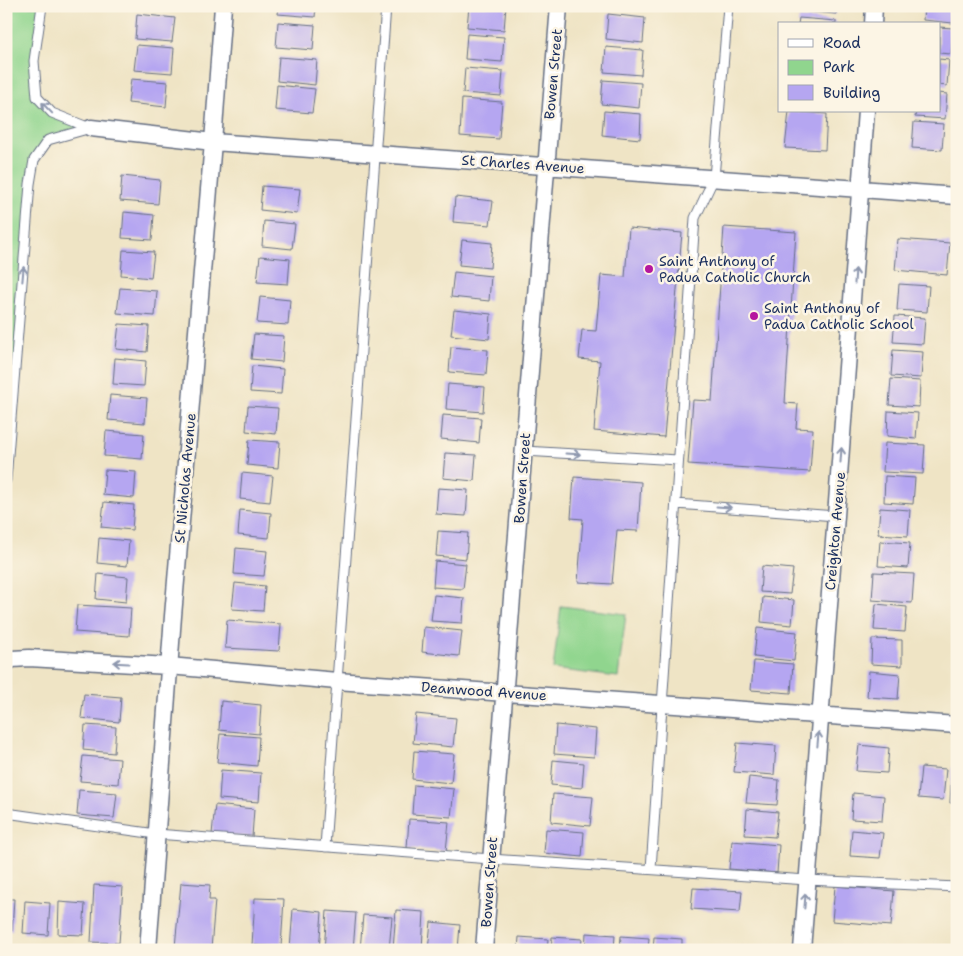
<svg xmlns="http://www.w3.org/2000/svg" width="963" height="956" viewBox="0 0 963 956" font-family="'Shantell Sans',sans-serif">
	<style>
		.green { fill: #90d58e; stroke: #568276 }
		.building { fill: #b5a6f1 }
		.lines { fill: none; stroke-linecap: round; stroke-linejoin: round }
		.lane-casing { stroke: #656e82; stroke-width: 11 }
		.street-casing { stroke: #656e82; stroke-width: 19 }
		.lane { stroke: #fff; stroke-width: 9 }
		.street { stroke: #fff; stroke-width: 16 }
		.oneway { stroke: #8d97ae }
		.poi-dot { fill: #b5179e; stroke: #fcf5e5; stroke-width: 2 }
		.labels { text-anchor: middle; stroke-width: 5; stroke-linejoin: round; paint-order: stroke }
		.street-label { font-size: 14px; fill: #1b2f5e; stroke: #fcf5e5 }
		.poi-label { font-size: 14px; fill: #1b2f5e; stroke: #fcf5e5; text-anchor: start }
	</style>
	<rect width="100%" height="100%" fill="#fcf5e5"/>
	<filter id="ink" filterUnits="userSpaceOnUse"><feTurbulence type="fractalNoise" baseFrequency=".02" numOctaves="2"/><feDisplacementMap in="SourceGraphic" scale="10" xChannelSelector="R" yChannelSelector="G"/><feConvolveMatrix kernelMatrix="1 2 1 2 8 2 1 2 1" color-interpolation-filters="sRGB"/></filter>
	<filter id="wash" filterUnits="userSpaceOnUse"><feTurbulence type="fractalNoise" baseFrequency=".0096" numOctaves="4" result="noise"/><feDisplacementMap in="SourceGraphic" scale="20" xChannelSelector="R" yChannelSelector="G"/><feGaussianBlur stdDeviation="1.12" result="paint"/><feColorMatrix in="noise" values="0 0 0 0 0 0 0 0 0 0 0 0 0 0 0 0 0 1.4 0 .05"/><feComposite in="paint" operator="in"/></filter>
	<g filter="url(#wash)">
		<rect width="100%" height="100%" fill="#efe4c5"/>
		<path class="green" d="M6 6H42L34 61 37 97 52 113 91 128 48 140 34 160 6 480Z
			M561 606 626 614 618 677 553 669Z"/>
		<g id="blocks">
			<path class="building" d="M279 6H316L315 17 278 14Z
				M469 6H506L504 30 467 27Z
				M618 6H648L647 10 618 8Z
				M799 6H837L836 14 799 11Z
				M924 6H954L953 23 923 20Z
				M137 14 175 18 172 42 135 39Z
				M608 14 645 18 643 43 606 39Z
				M799 18 836 21V24H798Z
				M278 22 315 25 313 50 276 47Z
				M939 27 953 28 951 54 939 53Z
				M467 34 504 37 502 62 465 59Z
				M137 45 174 48 172 73 134 70Z
				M606 47 643 50 641 75 604 72Z
				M279 57 317 60 315 85 277 81Z
				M939 59 949 60 947 86 939 85Z
				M465 68 503 71 501 96 463 93Z
				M131 79 168 82 166 107 128 103Z
				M603 80 641 83 639 108 601 104Z
				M277 85 315 89 312 113 275 110Z
				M939 93 947 94 945 119 915 117 916 111H939Z
				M462 99 502 102 499 139 460 136Z
				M604 111 641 114 640 139 602 135Z
				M789 111 827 114 825 150 785 148Z
				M914 122 944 124 942 150 912 148Z
				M122 176 160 180 158 204 120 201Z
				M262 186 300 189 297 214 260 210Z
				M455 197 493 201 490 225 453 222Z
				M124 212 154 215 152 240 122 238Z
				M264 221 295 224 292 249 262 246Z
				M724 227 796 232 785 403 798 404 796 428 813 429 810 472 688 464 693 400 712 401Z
				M629 228 682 233 664 437 594 431 600 361 579 359 582 330 596 331 601 275 625 277Z
				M898 239 950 243 947 275 895 270Z
				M462 240 492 243 490 268 459 265Z
				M123 250 154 252 151 278 121 275Z
				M260 256 290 259 288 284 257 282Z
				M454 272 491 276 489 301 451 297Z
				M899 284 929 286 927 312 897 310Z
				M120 288 157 291 155 316 117 313Z
				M260 297 290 300 288 325 257 323Z
				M454 310 491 314 489 339 451 335Z
				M895 316 925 318 923 344 893 342Z
				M119 324 149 326 147 352 116 349Z
				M254 334 284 336 282 362 251 359Z
				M451 347 488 350 486 375 449 372Z
				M893 350 923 352 921 378 891 376Z
				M115 358 146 361 144 386 113 384Z
				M252 366 283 369 281 394 250 392Z
				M891 379 920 381 919 407 889 405Z
				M448 384 485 387 483 412 446 409Z
				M110 395 147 398 145 423 108 420Z
				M248 406 278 408 276 434 246 431Z
				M888 411 918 413 916 439 887 436Z
				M443 415 481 418 479 443 441 439Z
				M106 431 144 434 142 459 104 456Z
				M249 440 280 442 278 468 247 465Z
				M885 443 925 445 923 474 883 472Z
				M445 453 476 455 474 481 443 478Z
				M105 470 136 472 134 498 103 495Z
				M242 473 273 476 270 502 240 499Z
				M885 476 915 478 913 504 884 502Z
				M574 477 641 482 638 531 617 530 612 584 578 582 583 519 571 518Z
				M438 488 468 490 466 516 436 514Z
				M104 502 134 505 132 530 101 527Z
				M880 508 910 510 908 536 878 534Z
				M240 510 271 513 269 538 238 535Z
				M438 531 468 533 466 559 436 556Z
				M99 538 129 541 127 566 97 563Z
				M880 541 910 543 908 568 878 566Z
				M236 548 267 551 264 576 234 574Z
				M435 561 466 564 463 589 433 587Z
				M762 566 793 569 790 594 760 592Z
				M874 572 914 574 912 603 872 600Z
				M98 574 128 577 126 602 96 599Z
				M235 583 265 586 263 611 232 609Z
				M434 595 464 598 462 623 431 621Z
				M763 597 794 600 792 625 761 622Z
				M876 604 907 607 905 632 874 630Z
				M77 605 131 608 129 636 75 632Z
				M227 620 281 624 279 651 225 648Z
				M424 627 462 631 459 656 422 652Z
				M757 628 797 632 794 661 754 657Z
				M872 639 902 640V666L871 664Z
				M754 661 793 664 791 693 751 690Z
				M869 671 900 674 898 699 867 697Z
				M84 694 121 697 119 722 81 718Z
				M221 701 261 705 259 734 219 730Z
				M416 714 456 718 453 747 413 743Z
				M85 725 116 727 114 753 83 750Z
				M556 725 596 729 594 757 554 754Z
				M220 734 259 737 257 766 217 762Z
				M737 743 776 746 774 775 734 772Z
				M859 745 889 748 887 773 856 771Z
				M414 751 454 754 451 783 412 779Z
				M83 756 120 759 118 784 80 781Z
				M553 760 584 763 582 788 551 785Z
				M921 767 946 769 943 800 918 798Z
				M952 767 957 768V803H950Z
				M221 770 261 773 259 802 219 799Z
				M749 777 779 780 777 805 746 803Z
				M414 785 454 789 451 817 412 814Z
				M79 790 117 793 114 818 77 815Z
				M853 793 884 796 882 821 851 819Z
				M553 794 593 797 590 826 551 822Z
				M215 805 254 809 252 837 212 834Z
				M747 809 778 812 775 837 745 835Z
				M409 819 449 822 446 851 407 848Z
				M546 829 584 832 582 857 544 853Z
				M852 830 883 833 880 858 850 856Z
				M732 841 779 845 777 873 729 869Z
				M181 883 210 885 209 900H215L211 949 175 947Z
				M94 885 123 887 119 943 91 942Z
				M835 886 894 891 891 926 832 921Z
				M693 888 742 891 740 912 691 909Z
				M255 898 284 899 281 947 252 945Z
				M6 899H14L12 931H6Z
				M25 901 50 903 48 935 23 933Z
				M59 902 85 904 83 935 58 934Z
				M293 909 322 912 319 950 290 949Z
				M396 910 424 912 422 950H393Z
				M327 911 356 913 353 950H324Z
				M363 915 392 917 389 950H360Z
				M431 922 460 925 458 950H428Z
				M586 933 615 935 614 950H585Z
				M621 936 649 938 648 950H620Z
				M519 937 548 939 547 950H518Z
				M552 937 582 939 581 950H551Z
				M654 937 682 939V950H653Z"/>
		</g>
	</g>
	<g filter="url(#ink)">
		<use href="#blocks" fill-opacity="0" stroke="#656e82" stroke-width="1"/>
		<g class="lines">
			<defs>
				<path id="lane" d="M42 6 34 61 37 97 52 113 90 128
					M524 451 678 460
					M6 480 30 184 34 160 48 140 91 128
					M676 504 836 516
					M6 813 156 834 491 859 807 880 957 887
					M325 847 386 6
					M651 869 695 218 714 178 728 6"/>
				<path id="street" d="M873 24 874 6
					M91 128 213 142 957 196
					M6 663 12 659 29 658 169 666 337 681 957 725
					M148 950 173 616 213 142 223 6
					M484 950 559 6
					M802 950 836 516 866 111"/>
			</defs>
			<use href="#lane" class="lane-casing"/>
			<use href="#street" class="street-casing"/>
			<use href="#lane" class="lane"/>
			<use href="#street" class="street"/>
		</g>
		<defs><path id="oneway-shaft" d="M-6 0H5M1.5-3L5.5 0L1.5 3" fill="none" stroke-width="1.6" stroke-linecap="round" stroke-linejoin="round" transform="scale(1.25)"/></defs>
		<g class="oneway">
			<use href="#oneway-shaft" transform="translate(47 108) rotate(-134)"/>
			<use href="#oneway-shaft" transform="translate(23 274) rotate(-85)"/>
			<use href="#oneway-shaft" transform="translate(855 276) rotate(-86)"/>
			<use href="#oneway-shaft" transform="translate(573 454) rotate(3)"/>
			<use href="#oneway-shaft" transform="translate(841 455) rotate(-86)"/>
			<use href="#oneway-shaft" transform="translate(724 507) rotate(4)"/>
			<use href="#oneway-shaft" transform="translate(121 663) rotate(-177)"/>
			<use href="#oneway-shaft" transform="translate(818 739) rotate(-85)"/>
			<use href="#oneway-shaft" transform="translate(805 901) rotate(-85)"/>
		</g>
	</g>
	<g class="poi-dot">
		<circle cx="649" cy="269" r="5"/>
		<circle cx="754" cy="316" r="5"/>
	</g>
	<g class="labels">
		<g class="street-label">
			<text transform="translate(553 74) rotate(-85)" y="5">Bowen Street</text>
			<text transform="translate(523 164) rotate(4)" y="5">St Charles Avenue</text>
			<text transform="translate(185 478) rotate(-85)" y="5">St Nicholas Avenue</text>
			<text transform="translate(522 478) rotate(-86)" y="5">Bowen Street</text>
			<text transform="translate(835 531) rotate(-85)" y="5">Creighton Avenue</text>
			<text transform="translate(484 691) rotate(4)" y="5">Deanwood Avenue</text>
			<text transform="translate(489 882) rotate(-86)" y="5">Bowen Street</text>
		</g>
		<g class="poi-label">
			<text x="659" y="266">Saint Anthony of<tspan x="659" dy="16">Padua Catholic Church</tspan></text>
			<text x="764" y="313">Saint Anthony of<tspan x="764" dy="16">Padua Catholic School</tspan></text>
		</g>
	</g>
	<rect width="963" height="956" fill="none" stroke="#fcf5e5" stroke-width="25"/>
	<rect x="778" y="22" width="162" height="90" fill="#fcf5e5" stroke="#a2a6af"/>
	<rect x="788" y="39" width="25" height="8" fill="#ffffff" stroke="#a2a6af"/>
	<text x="823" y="48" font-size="15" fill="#1b2f5e">Road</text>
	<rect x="788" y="60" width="25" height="15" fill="#90d58e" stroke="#a2a6af"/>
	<text x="823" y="72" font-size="15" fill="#1b2f5e">Park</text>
	<rect x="788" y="85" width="25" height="15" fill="#b5a6f1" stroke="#a2a6af"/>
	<text x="823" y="98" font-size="15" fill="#1b2f5e">Building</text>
</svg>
